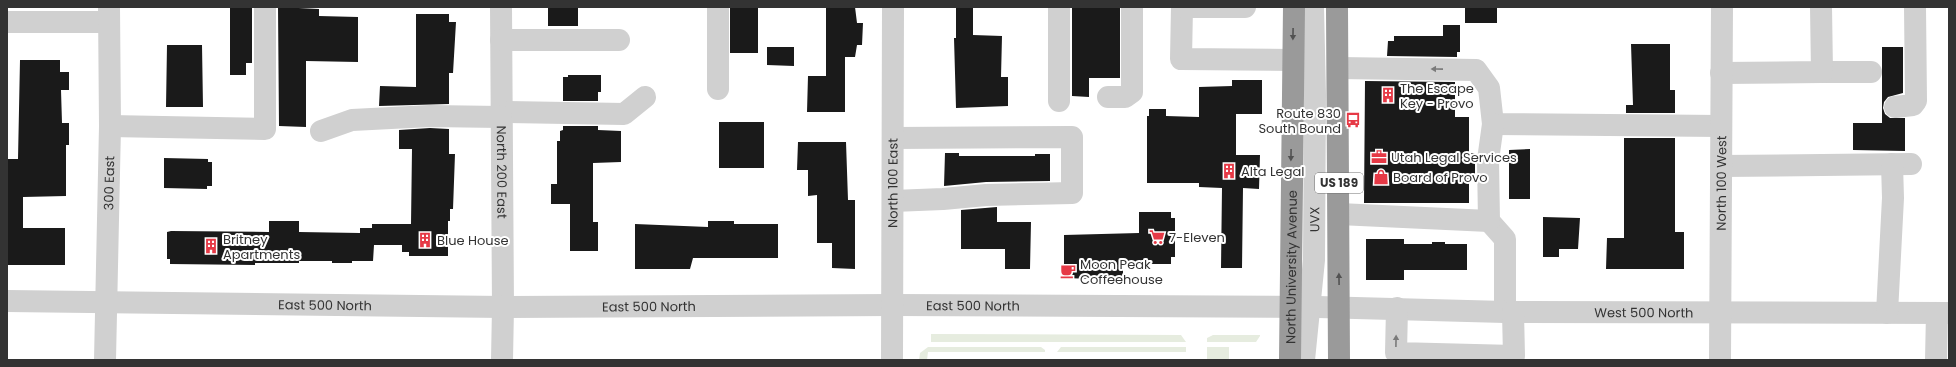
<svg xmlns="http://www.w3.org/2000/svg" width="1956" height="367" viewBox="0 0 1956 367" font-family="Poppins,sans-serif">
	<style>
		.green { fill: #e6ecdf }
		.building { fill: #1a1a1a }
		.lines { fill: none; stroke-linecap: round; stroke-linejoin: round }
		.minor { stroke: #d0d0d0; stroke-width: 22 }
		.highway { stroke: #9a9a9a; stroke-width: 22 }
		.oneway { fill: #525252 }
		.oneway2 { fill: #7a7a7a }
		.labels { text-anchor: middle; stroke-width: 4; stroke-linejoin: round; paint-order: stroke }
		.shield { fill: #fff; stroke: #707070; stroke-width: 1 }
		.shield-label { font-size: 12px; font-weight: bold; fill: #333 }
		.poi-label { font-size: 13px; fill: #333; stroke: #fff; text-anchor: start }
		.street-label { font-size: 13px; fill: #333; stroke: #fff }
	</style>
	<rect width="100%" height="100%" fill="#fff"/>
	<path class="green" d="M931 334 1181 335 1186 342H931Z
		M1213 335H1260V336L1256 342H1207V338Z
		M928 347H1041L1045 350V352H928L927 360H919L920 353Z
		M1061 347H1186V352H1057Z
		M1207 347H1229V360H1207Z"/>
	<path class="building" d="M230 7H252V63H246V75H230Z
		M278 7 319 9V16L358 17V62L306 61V127L279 126Z
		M548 7H578V26H548Z
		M730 7H758V53H730Z
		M826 7H855L857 23H863L862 45H857L855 57H845V112H807L808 76H826Z
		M956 7H973V35L1002 36 1001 77H1008V106L956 108 954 38H956Z
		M1072 7H1120V78H1089V97L1072 96Z
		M1465 7H1497V23H1465Z
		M416 14H449V22H456L453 73H449V104L379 106 380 86 416 87Z
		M1443 25H1460V52H1457V57L1387 56 1388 41H1394V36H1443Z
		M1631 44H1670V90H1675V113H1626V105H1633Z
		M167 45H202L203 107H166Z
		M767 47H794V66L767 65Z
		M1882 47H1903V93L1888 97 1884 102 1883 108 1885 114 1890 118H1905V151L1853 150V123H1882Z
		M20 60H60V72H69V90H61L62 123H69V145H66V196L23 197V228H65V265H7V159H18Z
		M568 75H601V92H598V101H563V77H568Z
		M1232 80H1262V114H1236V155H1260L1259 189 1243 188 1242 268H1221L1222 188 1199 187V183H1147V116H1149V109H1166V116L1199 117V87L1232 86Z
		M1365 81 1455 82V117H1469V153H1475V174H1469V203H1364Z
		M719 122H764V168H719Z
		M563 126H598V130L621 131V162L593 163V222H598V251H570V204H551V184H557V141H560V131L563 130Z
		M430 128 449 129V154H455L453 209H450V221H448V256H409V252H402V245H374L373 261H352V263H332V261H299V263H255V265L170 264V259H167V232L171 231 269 232V221H299V232L360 233V228H372V224H411L412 149H399V130Z
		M1624 138H1675V232H1684V269H1606L1607 238H1624Z
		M798 142H846L848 200H855V269L832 268V243H817V195L808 196V170H797Z
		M1530 149V199H1509V150Z
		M945 153H959V156H1035V154H1050V181L986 182 944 186Z
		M164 158 208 159V162H212V186H207V189L164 188Z
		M997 207V222H1031L1030 269H1005V249H961V210Z
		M1139 212H1171V218H1175V257H1171V264H1123V280L1064 278V235L1139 233Z
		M1543 217 1580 218 1578 249H1559V257H1543Z
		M708 221H734V224H778V258H693L690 269H635V224L708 227Z
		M1366 239H1404V244H1432V242H1445V244H1467V270H1404V280H1366Z"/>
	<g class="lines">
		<g class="minor">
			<path id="s1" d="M501 7 503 307 502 360"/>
			<path d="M1059 7V101"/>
			<path d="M1182 7 1181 59 1292 60"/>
			<path d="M1182 7H1245"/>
			<path d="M7 22H109"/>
			<path d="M501 40H619"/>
			<path d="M1339 68 1476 70 1489 88 1493 124 1721 126"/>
			<path d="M1822 72H1871"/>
			<path d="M1721 73 1822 72 1821 7"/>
			<path d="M718 89V7"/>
			<path d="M1108 97H1125L1132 92V7"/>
			<path d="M1895 107 1913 105 1916 101 1915 7"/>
			<path d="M501 112 624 114 645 97"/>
			<path d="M1493 124 1488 160 1489 221 1505 239V312"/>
			<path d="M110 126 265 129V7"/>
			<path d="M321 131 352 120 430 116 501 117"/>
			<path d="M893 138 1072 137V193L986 195 943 199 893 201"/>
			<path d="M1721 166 1911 164"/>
			<path d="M1339 214 1489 221"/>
			<path id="s2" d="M7 301 503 307 893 305 1318 307 1505 312 1949 313"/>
			<path d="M1397 308 1396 353 1514 356 1513 312"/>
			<path d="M1887 313 1893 198 1892 164"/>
			<path id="s3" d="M105 360 110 126 109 7"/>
			<path id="s4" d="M892 360 893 7"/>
			<path id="s5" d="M1304 360 1314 260 1315 95 1313 7"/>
			<path id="s6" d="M1720 360 1722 7"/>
			<path d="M1936 360 1937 313"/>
		</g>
		<g class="highway">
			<path d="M1337 7 1339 360"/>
			<path id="s7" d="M1290 360 1294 7"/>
		</g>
	</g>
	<defs><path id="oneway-solid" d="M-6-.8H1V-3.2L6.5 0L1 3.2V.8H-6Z"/></defs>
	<g class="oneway">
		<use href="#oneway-solid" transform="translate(1293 34) rotate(91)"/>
		<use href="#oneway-solid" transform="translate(1291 155) rotate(91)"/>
		<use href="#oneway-solid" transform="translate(1339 279) rotate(-91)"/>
	</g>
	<g class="oneway2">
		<use href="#oneway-solid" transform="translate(1437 69) rotate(-179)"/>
		<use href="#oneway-solid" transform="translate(1396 341) rotate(-89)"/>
	</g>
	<defs>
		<symbol id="building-bare" viewBox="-9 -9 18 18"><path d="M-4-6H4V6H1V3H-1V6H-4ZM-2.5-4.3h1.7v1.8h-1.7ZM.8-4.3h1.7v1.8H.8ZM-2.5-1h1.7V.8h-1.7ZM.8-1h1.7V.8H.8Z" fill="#e63946" stroke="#fff" stroke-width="2.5" paint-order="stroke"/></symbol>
		<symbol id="bus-bare" viewBox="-9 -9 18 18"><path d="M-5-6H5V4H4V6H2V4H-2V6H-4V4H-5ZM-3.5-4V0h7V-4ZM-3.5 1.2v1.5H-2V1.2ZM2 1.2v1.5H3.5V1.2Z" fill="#e63946" stroke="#fff" stroke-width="2.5" paint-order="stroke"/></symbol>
		<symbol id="office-bare" viewBox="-9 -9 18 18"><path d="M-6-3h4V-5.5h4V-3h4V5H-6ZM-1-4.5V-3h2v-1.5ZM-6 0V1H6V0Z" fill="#e63946" stroke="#fff" stroke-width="2.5" paint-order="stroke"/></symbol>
		<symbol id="shop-bare" viewBox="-9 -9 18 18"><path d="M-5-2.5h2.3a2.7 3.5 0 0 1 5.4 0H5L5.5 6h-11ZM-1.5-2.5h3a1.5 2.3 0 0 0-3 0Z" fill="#e63946" stroke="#fff" stroke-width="2.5" paint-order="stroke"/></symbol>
		<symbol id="supermarket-bare" viewBox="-9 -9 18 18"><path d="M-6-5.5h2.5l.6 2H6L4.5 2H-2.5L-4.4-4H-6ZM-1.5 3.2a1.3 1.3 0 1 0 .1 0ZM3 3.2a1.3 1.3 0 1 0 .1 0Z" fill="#e63946" stroke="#fff" stroke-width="2.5" paint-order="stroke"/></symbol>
		<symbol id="cafe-bare" viewBox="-9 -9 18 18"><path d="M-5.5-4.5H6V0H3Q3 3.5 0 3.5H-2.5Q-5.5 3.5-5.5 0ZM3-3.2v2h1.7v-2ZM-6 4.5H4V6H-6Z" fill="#e63946" stroke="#fff" stroke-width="2.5" paint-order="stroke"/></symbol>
	</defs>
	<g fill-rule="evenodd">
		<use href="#building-bare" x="1377" y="84" width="22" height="22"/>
		<use href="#bus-bare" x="1342" y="109" width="22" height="22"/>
		<use href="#office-bare" x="1368" y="146" width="22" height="22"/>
		<use href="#building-bare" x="1218" y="160" width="22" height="22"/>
		<use href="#shop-bare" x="1370" y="166" width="22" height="22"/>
		<use href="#supermarket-bare" x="1146" y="226" width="22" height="22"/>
		<use href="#building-bare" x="414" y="229" width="22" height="22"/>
		<use href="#building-bare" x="200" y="235" width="22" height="22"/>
		<use href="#cafe-bare" x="1057" y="260" width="22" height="22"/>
	</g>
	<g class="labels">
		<rect class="shield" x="1315" y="173" width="48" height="20" rx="3"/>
		<g class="shield-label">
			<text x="1339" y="187">US 189</text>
		</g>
		<g class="poi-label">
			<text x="1400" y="93">The Escape<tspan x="1400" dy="15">Key - Provo</tspan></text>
			<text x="1341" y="118" text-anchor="end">Route 830<tspan x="1341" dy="15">South Bound</tspan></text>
			<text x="1391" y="162">Utah Legal Services</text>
			<text x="1241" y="176">Alta Legal</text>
			<text x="1393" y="182">Board of Provo</text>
			<text x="1169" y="242">7-Eleven</text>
			<text x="223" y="244">Britney<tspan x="223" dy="15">Apartments</tspan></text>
			<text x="437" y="245">Blue House</text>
			<text x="1080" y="269">Moon Peak<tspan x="1080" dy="15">Coffeehouse</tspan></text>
		</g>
		<g class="street-label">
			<text dy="5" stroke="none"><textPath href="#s1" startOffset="165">North 200 East</textPath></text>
			<text dy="5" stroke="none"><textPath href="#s3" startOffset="177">300 East</textPath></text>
			<text dy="5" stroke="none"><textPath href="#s4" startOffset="177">North 100 East</textPath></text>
			<text dy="5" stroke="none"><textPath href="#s6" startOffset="177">North 100 West</textPath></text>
			<text dy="5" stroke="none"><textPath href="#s5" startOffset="141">UVX</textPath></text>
			<text dy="5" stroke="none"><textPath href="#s7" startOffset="93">North University Avenue</textPath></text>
			<text dy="5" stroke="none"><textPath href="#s2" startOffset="318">East 500 North</textPath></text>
			<text dy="5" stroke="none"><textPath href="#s2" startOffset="966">East 500 North</textPath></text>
			<text dy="5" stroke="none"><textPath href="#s2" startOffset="642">East 500 North</textPath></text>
			<text dy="5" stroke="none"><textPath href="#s2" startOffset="1637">West 500 North</textPath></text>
		</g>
	</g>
	<rect width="1956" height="367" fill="none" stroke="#333333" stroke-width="16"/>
</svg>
